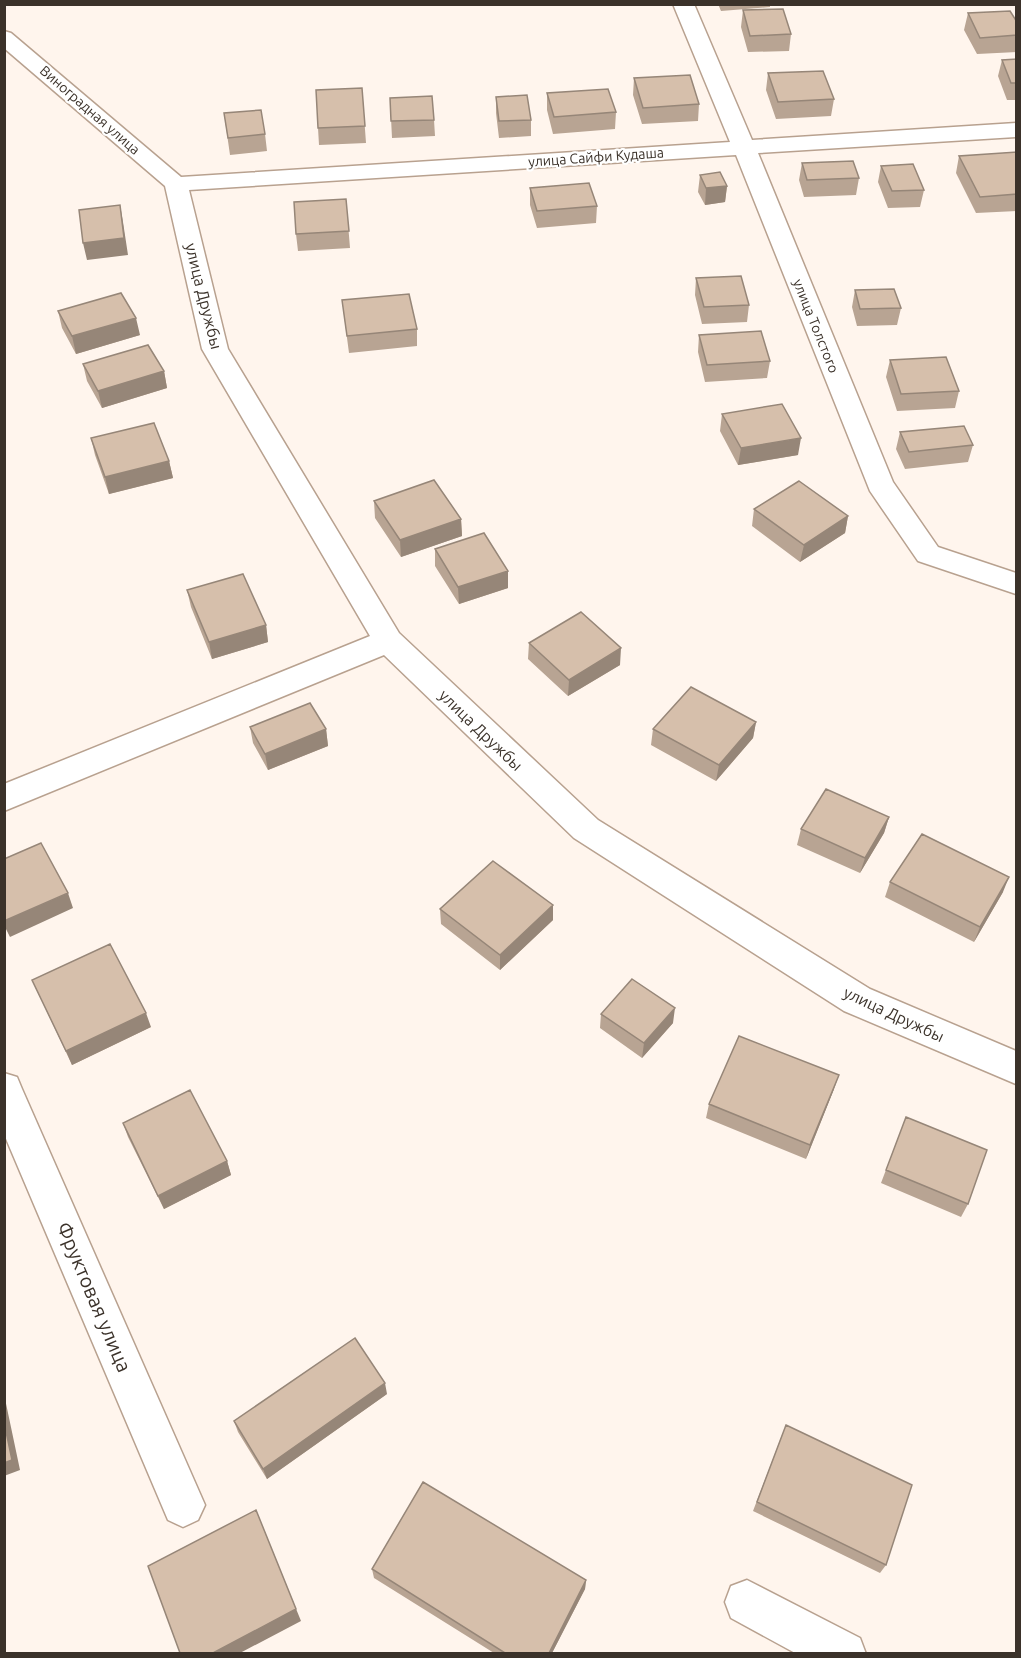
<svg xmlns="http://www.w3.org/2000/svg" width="1021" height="1658" viewBox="0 0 1021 1658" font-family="Ubuntu,sans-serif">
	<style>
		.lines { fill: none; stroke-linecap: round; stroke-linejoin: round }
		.minor-casing { stroke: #b8a18f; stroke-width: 3 }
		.minor { fill: #fff; fill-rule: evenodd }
		.wall { fill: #b8a493 }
		.shaded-wall { fill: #968678 }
		.building { fill: #d6bfab; stroke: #968678; stroke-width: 1.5 }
		.labels { text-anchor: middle; stroke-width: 4.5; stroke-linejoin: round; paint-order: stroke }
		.far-street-label { font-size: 14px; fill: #3b322a; stroke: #fff }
		.street-label { font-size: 16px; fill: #3b322a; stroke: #fff }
		.near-street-label { font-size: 20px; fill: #3b322a; stroke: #fff }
	</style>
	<rect width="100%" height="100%" fill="#fff5ed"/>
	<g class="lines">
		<defs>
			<path id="minor" d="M673 4H694L752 140 1016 123V137L758 153 893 482 938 547 1016 573V594L918 561 870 491 736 155 189 190 228 349 399 633 598 820 870 989 1016 1051V1084L844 1011 574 838 384 655 4 811V784L370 636 202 349 165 186 4 48V31L11 33 181 177 730 142Z
				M4 1073 17 1077 22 1089 205 1505 198 1520 183 1527 168 1520 4 1134Z
				M747 1580 860 1638 866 1654H797L731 1618 725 1602 731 1586Z"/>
		</defs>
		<use href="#minor" class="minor-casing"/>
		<use href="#minor" class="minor"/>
	</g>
	<path class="wall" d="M718 4H770V7L721 11Z
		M743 10 791 34 789 51 748 52 741 27Z
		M968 13 1017 22V52L977 54 964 30Z
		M1017 59V100H1007L998 76 1002 60Z
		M768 73 834 99 831 116 776 119 766 90Z
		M634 78 699 104 698 121 642 124 633 95Z
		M362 88 366 143 319 145 318 128Z
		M547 93 616 112 615 129 553 134 547 110Z
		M496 97 531 120V136L499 138 496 113Z
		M390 98 434 120 435 136 392 138Z
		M224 113 265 134 267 151 230 155Z
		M1017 152V211L976 213 956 173 959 156Z
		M802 163 859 178 856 195 804 197 799 180Z
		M881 166 924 190 920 207 888 208 878 182Z
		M700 175 727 186 725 202 705 205 698 192Z
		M530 188 597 206 596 223 537 228 530 205Z
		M346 199 350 248 298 251 296 234Z
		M696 278 749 305 747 322 702 324 695 295Z
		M855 290 901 308 897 325 857 326 852 307Z
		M342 300 417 329V346L349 353Z
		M58 311 140 335 76 354 62 328Z
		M699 335 770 361 767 378 705 382 698 352Z
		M890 360 959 391 955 408 897 411 886 377Z
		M83 364 164 371 167 388 102 408 87 381Z
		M722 414 798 455 738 465 720 431Z
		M900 432 973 445 968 462 905 469 896 449Z
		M91 438 169 461 173 478 109 494 95 455Z
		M374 501 461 519 462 536 401 557 375 518Z
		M754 509 848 516 845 533 800 562 752 526Z
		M435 549 508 588 459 604 435 566Z
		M187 590 266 625 268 642 212 659 191 607Z
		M529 643 620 665 568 696 528 659Z
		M756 722 753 738 716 781 651 745 653 729Z
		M250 727 326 729 328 746 268 770 253 743Z
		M889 817 884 833 860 873 797 845 801 829Z
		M890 882 1003 892 974 942 885 897Z
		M440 909 553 920 500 970 441 924Z
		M32 980 151 1027 72 1065Z
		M601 1014 673 1023 642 1058 600 1028Z
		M834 1089 806 1159 706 1118 709 1104Z
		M906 1117 968 1204 961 1217 881 1183Z
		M123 1123 227 1161 231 1175 164 1209 128 1137Z
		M387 1394 267 1479 238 1432 234 1421Z
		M782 1435 886 1565 880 1573 753 1511Z
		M372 1569 586 1580 585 1589 552 1653H494L374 1578Z"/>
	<path class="shaded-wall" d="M727 186 725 202 705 205 706 188Z
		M120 205 123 222 128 255 87 260 83 243Z
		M136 318 140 335 76 354 72 336Z
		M164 371 167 388 102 408 98 391Z
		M801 438 798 455 738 465 741 448Z
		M169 461 173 478 109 494 105 477Z
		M848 516 845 533 800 562 804 545Z
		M461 519 462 536 401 557 400 540Z
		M508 571V588L459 604 458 587Z
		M266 625 268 642 212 659 209 642Z
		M621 648 620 665 568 696 569 680Z
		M756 722 753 738 716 781 719 765Z
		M326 729 328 746 268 770 265 754Z
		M889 817 884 833 860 873 865 858Z
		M1009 877 1003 892 974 942 980 927Z
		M68 893 73 908 10 937 4 925V921Z
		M553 905V920L500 970V955Z
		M675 1008 673 1023 642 1058 644 1043Z
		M146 1013 151 1027 72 1065 66 1051Z
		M839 1075 834 1089 806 1159 810 1145Z
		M227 1161 231 1175 164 1209 158 1196Z
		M385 1383 387 1394 267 1479 263 1469Z
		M4 1394 20 1470 4 1476Z
		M256 1510 301 1621 240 1653H213Z
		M586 1580 585 1589 552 1653H549Z"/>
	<path class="building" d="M783 9 791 34 750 36 743 10Z
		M1010 11 1017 22V35L980 38 968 13Z
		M1017 59V83H1011L1002 60Z
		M823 71 834 99 778 102 768 73Z
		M690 75 699 104 643 108 634 78Z
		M362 88 365 126 318 128 316 90Z
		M608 89 616 112 554 117 547 93Z
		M527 95 531 120 499 121 496 97Z
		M432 96 434 120 391 121 390 98Z
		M261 110 265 134 228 138 224 113Z
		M1017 152V194L980 197 959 156Z
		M853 161 859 178 807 180 802 163Z
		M913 164 924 190 892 191 881 166Z
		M720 172 727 186 706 188 700 175Z
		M589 183 597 206 537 211 530 188Z
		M346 199 349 231 296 234 294 202Z
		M120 205 124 238 83 243 79 210Z
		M741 276 749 305 704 307 696 278Z
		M894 289 901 308 860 309 855 290Z
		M121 293 136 318 72 336 58 311Z
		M409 294 417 329 347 336 342 300Z
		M761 331 770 361 707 365 699 335Z
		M148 345 164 371 98 391 83 364Z
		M946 357 959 391 901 394 890 360Z
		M782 404 801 438 741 448 722 414Z
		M154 423 169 461 105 477 91 438Z
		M964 426 973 445 909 452 900 432Z
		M434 480 461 519 400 540 374 501Z
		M799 481 848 516 804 545 754 509Z
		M484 533 508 571 458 587 435 549Z
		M243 574 266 625 209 642 187 590Z
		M581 612 621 648 569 680 529 643Z
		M691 687 756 722 719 765 653 729Z
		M310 703 326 729 265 754 250 727Z
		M826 789 889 817 865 858 801 829Z
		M922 834 1009 877 980 927 890 882Z
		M41 843 68 893 4 921V859Z
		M493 861 553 905 500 955 440 909Z
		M110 944 146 1013 66 1051 32 980Z
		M632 979 675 1008 644 1043 601 1014Z
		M739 1036 839 1075 810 1145 709 1104Z
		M190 1090 227 1161 158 1196 123 1123Z
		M906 1117 987 1150 968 1204 886 1170Z
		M355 1338 385 1383 263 1469 234 1421Z
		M4 1422 12 1460 4 1463Z
		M786 1425 912 1485 886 1565 757 1502Z
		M423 1482 586 1580 549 1653H505L372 1569Z
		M256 1510 296 1609 213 1653H180L148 1566Z"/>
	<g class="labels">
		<g class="far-street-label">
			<text transform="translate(90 110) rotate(41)" y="5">Виноградная улица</text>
			<text transform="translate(596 157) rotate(-4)" y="5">улица Сайфи Кудаша</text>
			<text transform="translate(816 326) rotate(68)" y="5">улица Толстого</text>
		</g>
		<g class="street-label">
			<text transform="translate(204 296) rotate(76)" y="6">улица Дружбы</text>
			<text transform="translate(481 730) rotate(44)" y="6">улица Дружбы</text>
			<text transform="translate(894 1014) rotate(25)" y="6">улица Дружбы</text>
		</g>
		<g class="near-street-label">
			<text transform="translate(94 1297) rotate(67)" y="7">Фруктовая улица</text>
		</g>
	</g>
	<rect width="1021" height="1658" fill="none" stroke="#3b322a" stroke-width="12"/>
</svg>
